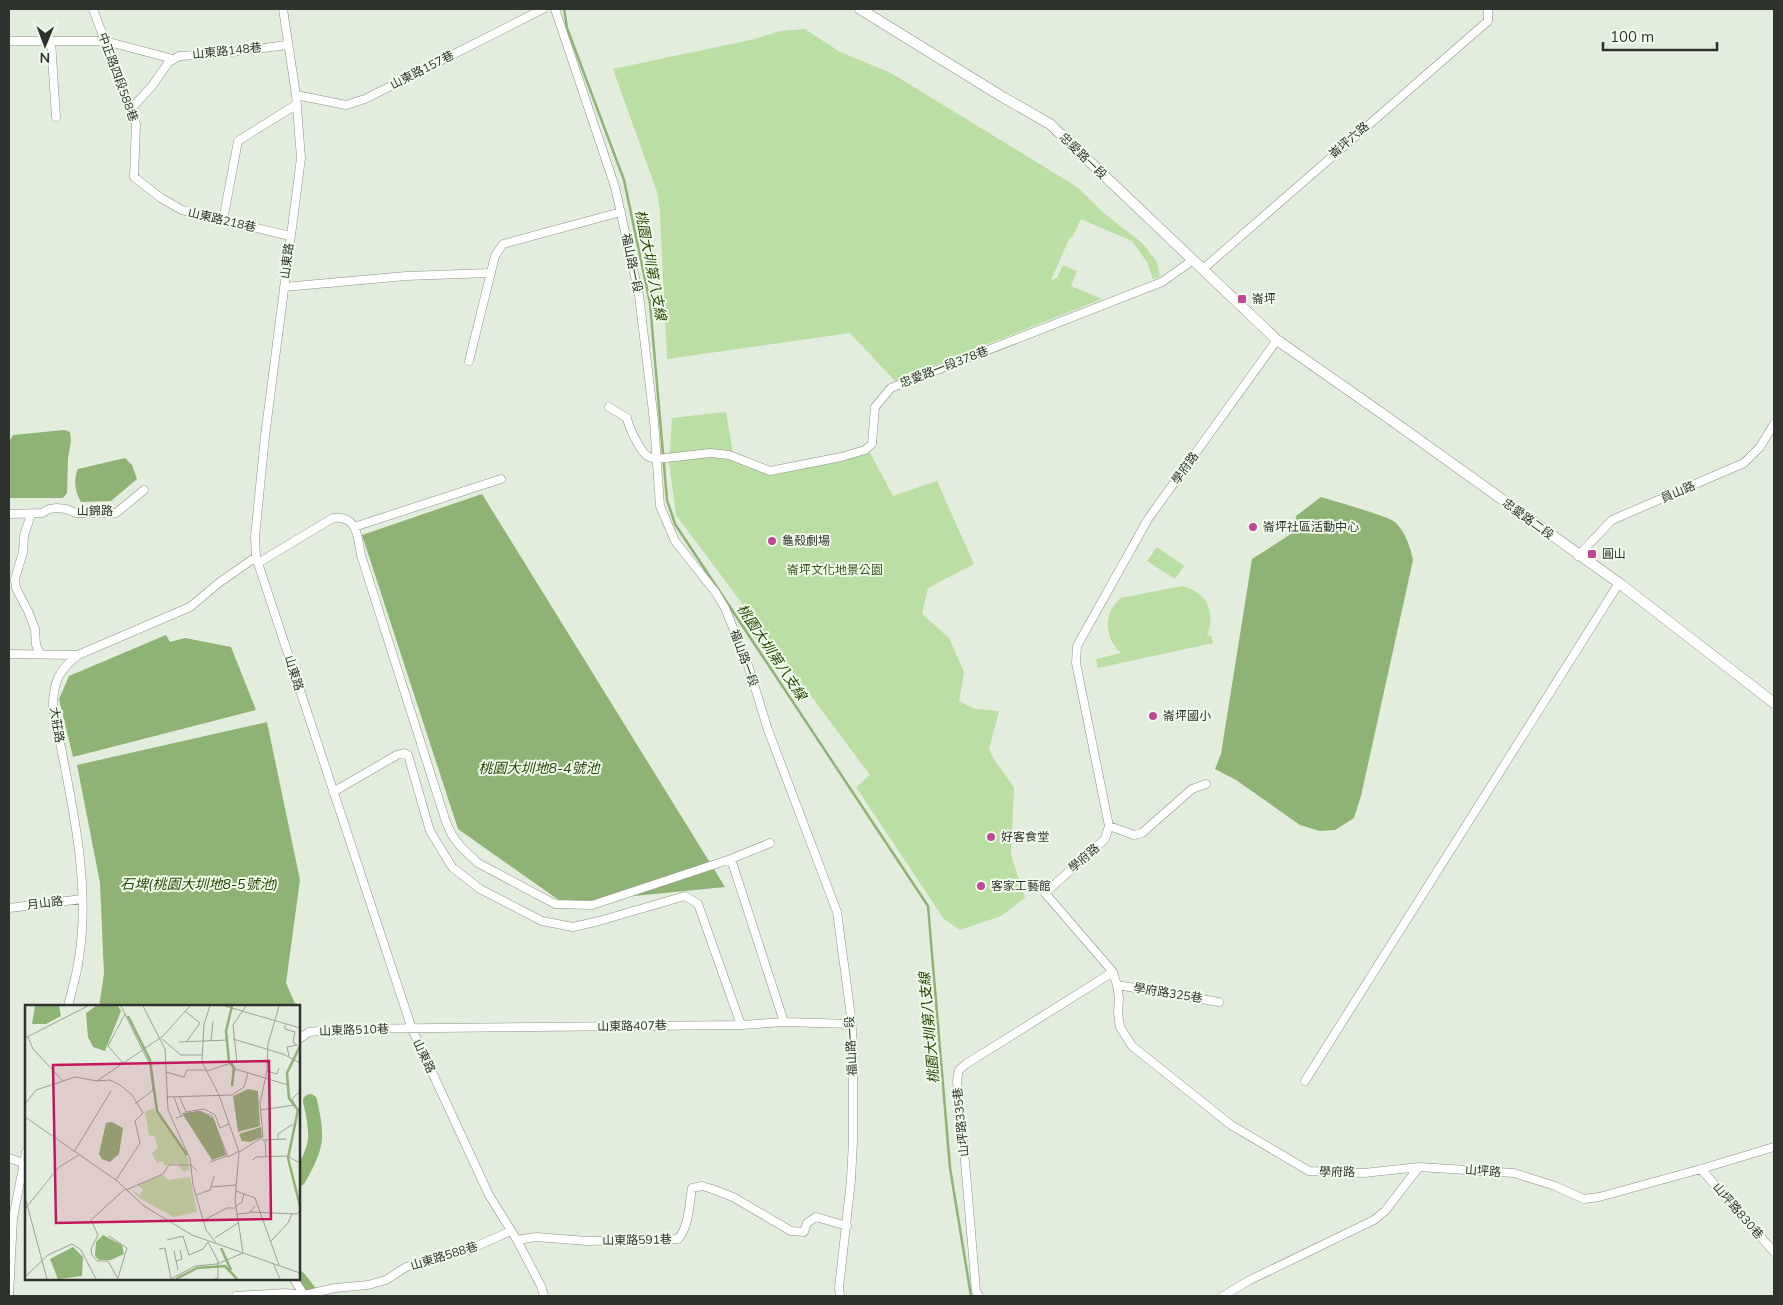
<svg xmlns="http://www.w3.org/2000/svg" width="1783" height="1305" viewBox="0 0 1783 1305" font-family="Mulish,'Noto Sans TC',sans-serif">
	<style>
		.green { fill: #badea3 }
		.water { fill: #8eb375 }
		.lines { fill: none; stroke-linecap: round; stroke-linejoin: round }
		.stream { stroke: #8eb375; stroke-width: 2.5 }
		.river { stroke: #8eb375; stroke-width: 14 }
		.minor-casing { stroke: #8a9384; stroke-width: 9 }
		.major-casing { stroke: #8a9384; stroke-width: 11 }
		.minor { stroke: #fff; stroke-width: 8 }
		.major { stroke: #fff; stroke-width: 10 }
		.poi-dot { fill: #c24798; stroke: #f1fbeb; stroke-width: 2 }
		.labels { text-anchor: middle; stroke-width: 4; stroke-linejoin: round; paint-order: stroke }
		.street-label { font-size: 12px; fill: #2f332d; stroke: #f1fbeb }
		.poi-label { font-size: 12px; fill: #2f332d; stroke: #f1fbeb; text-anchor: start }
		.park-label { font-size: 12px; fill: #345616; stroke: #f1fbeb }
		.water-label { font-size: 14px; font-style: italic; fill: #254702; stroke: #f1fbeb }
		.inset-river { fill: none; stroke: #8eb375; stroke-width: 2.5 }
		.inset-road { fill: none; stroke: #9ba397; stroke-width: 1 }
		.view { fill: #c2185b; fill-opacity: 0.15; stroke: #c2185b; stroke-width: 2.5 }
		.inset-edge { fill: none; stroke: #2f332d; stroke-width: 2.5 }
	</style>
	<rect width="100%" height="100%" fill="#e3eddd"/>
	<path class="green" d="M805 29 840 52 891 73 1077 187 1105 214 1142 243 1157 262 1160 277 1153 279 1147 262 1132 241 1081 219 1072 238 1070 237 1051 280 1057 278 1063 265 1077 271 1071 286 1102 299 895 381 850 333 667 359 660 212 657 192 613 69 755 39 780 31Z
		M726 412 734 460 769 474 870 453 893 496 937 481 974 564 928 588 922 614 949 638 964 672 959 701 975 709 999 711 989 749 995 761 1014 787 1011 855 1025 898 1001 916 960 930 944 919 856 787 870 775 676 515 669 462 672 418Z
		M1157 547 1184 566 1175 579 1147 561Z
		M1182 586C1208 593 1216 612 1207 636L1211 635 1213 643 1098 668 1096 659 1121 653C1105 639 1102 612 1121 598Z"/>
	<path class="water" d="M64 430 70 432 71 441 68 458 67 493 63 498H9V442L13 435Z
		M125 458 132 465 137 479 111 501 81 502C75 492 73 479 78 469Z
		M482 494 725 887 563 903 458 829 362 535Z
		M1321 497C1334 501 1388 516 1395 522 1406 533 1410 546 1413 560L1361 796 1354 818 1335 830 1320 831 1300 825 1236 780 1215 769 1221 754 1252 559 1294 532 1296 516Z
		M166 635 170 642 185 638 231 647 256 710 73 757 59 699 69 676Z
		M267 722 300 880 286 983 296 1006H99L104 974 100 883 77 765Z"/>
	<g class="lines">
		<path class="stream" d="M564 9 567 28 624 180 650 303 667 500 675 524 928 906 950 1168 971 1296"/>
		<path class="river" d="M299 1179C317 1147 319 1138 310 1101
			M299 1278 313 1296"/>
		<defs>
			<path id="minor" d="M93 9 136 124 134 177 161 198 182 210 290 236
				M283 9 296 95 301 158 265 436 255 537 256 557 412 1029 489 1195 517 1240 541 1286 544 1296
				M555 9 615 187 639 295 654 421 660 506 675 541 716 593 725 608 748 665 768 730 837 912 852 1024 853 1058V1140L851 1180 839 1288 840 1296
				M9 41H105L173 59
				M51 41 56 117
				M296 95 346 105 365 99 543 9
				M131 109 152 86 168 63 179 56 215 54 288 45
				M223 220 238 141 297 104
				M1203 269 1488 21V9
				M284 287 406 276 490 273
				M1277 340 1148 519 1077 646 1076 663 1109 826 1105 839 1045 893 1113 972 1117 985 1119 998 1118 1013 1120 1027 1132 1046 1231 1125 1309 1171 1364 1173 1419 1167
				M469 361 495 256 503 244 621 212
				M609 407 627 418C629 428 640 452 649 457 651 458 654 458 657 459L710 453 729 455 770 471 841 457 865 450 872 444 875 407 891 388 1162 282 1193 260
				M9 514 42 513 49 509 57 508 66 509 76 513H116L144 490
				M31 514 24 536 23 552 15 579 16 588 28 611 35 629 36 645 40 654
				M354 527 501 479
				M1578 556 1612 520 1744 463 1760 447 1774 424
				M258 563 333 518C358 516 357 535 361 555L446 822 452 835 461 847 478 863 555 904 592 905 731 859 770 843
				M9 654 78 655
				M333 792 397 755 404 753 408 755 430 831 452 867 480 889 542 921 573 927 599 921 685 896 698 904 741 1025
				M1109 826 1134 835 1142 833 1192 789 1206 784
				M731 859 784 1022
				M9 908 82 899
				M1117 985 1219 1002
				M68 1006C72 990 77 974 79 958 92 877 68 787 53 707 53 682 59 670 78 655L190 607 220 582 256 557
				M299 1039 309 1032 341 1029 741 1025 784 1022 852 1024
				M1305 1081 1619 583
				M9 1158 26 1164
				M1701 1169 1774 1252
				M517 1240 536 1237 587 1241 678 1239C689 1227 689 1205 692 1188L702 1186 712 1189 733 1197 791 1231 804 1232 807 1223 816 1217 847 1226
				M294 1279 304 1295
				M9 1295 13 1218 26 1152
				M236 1296 285 1293 304 1295 335 1288 368 1285 386 1280 406 1267 475 1247 511 1231
				M979 1296 976 1291 966 1173 957 1081 959 1070 966 1064 1113 972
				M1223 1296 1248 1281 1374 1220 1385 1211 1419 1167 1514 1173 1555 1186 1584 1199 1599 1197 1701 1169 1774 1147"/>
			<path id="major" d="M860 9 1001 96 1050 124 1277 340 1387 417 1619 583 1774 703"/>
		</defs>
		<use href="#minor" class="minor-casing"/>
		<use href="#major" class="major-casing"/>
		<use href="#minor" class="minor"/>
		<use href="#major" class="major"/>
	</g>
	<g class="poi-dot">
		<rect x="1237" y="294" width="10" height="10" rx="2.5"/>
		<circle cx="1253" cy="527" r="5"/>
		<circle cx="772" cy="541" r="5"/>
		<rect x="1587" y="549" width="10" height="10" rx="2.5"/>
		<circle cx="1153" cy="716" r="5"/>
		<circle cx="991" cy="837" r="5"/>
		<circle cx="981" cy="886" r="5"/>
	</g>
	<g class="labels">
		<g class="street-label">
			<text transform="translate(227 51) rotate(-6)" y="4">山東路148巷</text>
			<text transform="translate(422 70) rotate(-27)" y="4">山東路157巷</text>
			<text transform="translate(118 77) rotate(70)" y="4">中正路四段588巷</text>
			<text transform="translate(1349 140) rotate(-41)" y="4">崙坪六路</text>
			<text transform="translate(1083 156) rotate(44)" y="4">忠愛路一段</text>
			<text transform="translate(222 220) rotate(13)" y="4">山東路218巷</text>
			<text transform="translate(287 261) rotate(-83)" y="4">山東路</text>
			<text transform="translate(632 263) rotate(78)" y="4">福山路一段</text>
			<text transform="translate(944 367) rotate(-21)" y="4">忠愛路一段378巷</text>
			<text transform="translate(1185 468) rotate(-54)" y="4">學府路</text>
			<text transform="translate(1678 492) rotate(-23)" y="4">員山路</text>
			<text x="95" y="515">山錦路</text>
			<text transform="translate(1528 519) rotate(36)" y="4">忠愛路二段</text>
			<text transform="translate(744 658) rotate(70)" y="4">福山路一段</text>
			<text transform="translate(294 673) rotate(72)" y="4">山東路</text>
			<text transform="translate(57 725) rotate(81)" y="4">大莊路</text>
			<text transform="translate(1084 858) rotate(-41)" y="4">學府路</text>
			<text transform="translate(45 903) rotate(-7)" y="4">月山路</text>
			<text transform="translate(1168 993) rotate(9)" y="4">學府路325巷</text>
			<text transform="translate(632 1026) rotate(-1)" y="4">山東路407巷</text>
			<text transform="translate(354 1030) rotate(-2)" y="4">山東路510巷</text>
			<text transform="translate(851 1046) rotate(-93)" y="4">福山路一段</text>
			<text transform="translate(424 1056) rotate(65)" y="4">山東路</text>
			<text transform="translate(961 1122) rotate(-96)" y="4">山坪路335巷</text>
			<text transform="translate(1483 1171) rotate(4)" y="4">山坪路</text>
			<text transform="translate(1337 1172) rotate(1)" y="4">學府路</text>
			<text transform="translate(1738 1211) rotate(49)" y="4">山坪路830巷</text>
			<text transform="translate(637 1240) rotate(-1)" y="4">山東路591巷</text>
			<text transform="translate(444 1256) rotate(-17)" y="4">山東路588巷</text>
		</g>
		<g class="poi-label">
			<text x="1252" y="303">崙坪</text>
			<text x="1263" y="531">崙坪社區活動中心</text>
			<text x="782" y="545">龜殼劇場</text>
			<text x="1602" y="558">圓山</text>
			<text x="1163" y="720">崙坪國小</text>
			<text x="1001" y="841">好客食堂</text>
			<text x="991" y="890">客家工藝館</text>
		</g>
		<g class="park-label">
			<text x="835" y="574">崙坪文化地景公園</text>
		</g>
		<g class="water-label">
			<text transform="translate(651 265) rotate(79)" y="5">桃園大圳第八支線</text>
			<text transform="translate(772 652) rotate(56)" y="5">桃園大圳第八支線</text>
			<text x="539" y="773">桃園大圳地8-4號池</text>
			<text x="199" y="889">石埤(桃園大圳地8-5號池)</text>
			<text transform="translate(929 1028) rotate(-95)" y="5">桃園大圳第八支線</text>
		</g>
	</g>
	<g transform="translate(25 1005)">
		<rect width="275" height="275" fill="#e3eddd"/>
		<path d="M128 103 163 153 164 165 158 166 152 158 140 161 137 156 132 158 127 148 133 142 129 131 124 130 120 107ZM137 170 143 175 165 172 172 207 149 212 116 194 106 185 115 190 118 184 112 180Z" fill="#badea3"/>
		<path d="M10 1H34L36 11 21 19H7ZM71 1H93L96 6 80 46 68 42 63 32 61 8ZM223 84 233 86 235 121 213 127 208 91ZM176 106 189 114 201 150 187 155 157 108ZM87 117 98 123 94 149 85 157 77 154 74 149 81 118ZM236 122 237 132 225 137 217 136 214 129ZM78 230 97 240 99 249 86 255H74L70 251 71 237ZM48 242 58 252 57 271 33 274 25 254Z" fill="#8eb375"/>
		<path class="inset-river" d="M103 11 125 55 132 106 162 150M275 41 262 68 264 93 273 105 263 153 275 201M207 81 209 63 204 56 201 26 207 1M196 243 206 265M151 274 172 263 200 261 212 274"/>
		<path class="inset-road" d="M96 1 100 9 83 41 98 58M118 1 140 44 143 105 165 154 168 180 181 225 191 238M200 1 275 23M160 6 175 18M100 9 125 60 128 85 110 99M260 20V24L270 27 268 37 272 40 262 42 264 51M3 32 8 44 38 76M0 33 63 1M137 34 156 50H177M208 34 258 49 275 58M162 36 175 18M186 36 188 16M154 37 203 35M207 58 210 64 263 80M212 58 208 20 221 1M182 66 206 58M242 66 252 69 254 63M141 67 159 72 162 65H181M72 76 85 75 95 80 107 90 118 108 110 116 115 138 91 175M154 91 161 107 179 104 190 110 195 123 204 119M141 92 207 90 219 82 223 68M149 92 156 111M0 99 11 85 50 72 72 76 138 31 165 1M235 105 270 100 267 94 275 86M0 112 91 175 119 201 167 230 275 268M151 113 173 106 187 111 203 152 214 146M237 135 261 134M240 135 241 152M253 135V129L268 119M49 147 86 86M214 147 238 132 235 98 242 66 243 39 254 1M228 155 231 152 262 151 275 158M185 157 202 151M186 182 211 180M101 185 138 169 144 160H166L172 166M211 186 230 193 254 260M171 190 185 185 189 171M0 192 22 274M210 202 217 197 219 188M0 204 34 162 54 150M225 207 272 209 275 205M211 209 224 208 230 201M179 215 202 203H210M84 231 102 243 93 273M190 233 213 218M142 235 158 231 164 250 178 244 183 237M183 237 193 256V273L190 274M245 237 263 218 267 209M134 244 140 243 146 274 170 261 192 259 218 248 210 195 214 147 194 90 177 57 179 19 185 1M149 246 153 265M151 256 157 254 155 245M248 258 255 274M0 272 23 250 47 239 56 245 71 274M93 274 83 256H72L67 250 66 244 73 230 66 215 100 184"/>
		<path class="view" d="M244 56 246 214 31 218 28 60Z"/>
		<rect width="275" height="275" class="inset-edge"/>
	</g>
	<rect width="1783" height="1305" fill="none" stroke="#2f332d" stroke-width="20"/>
	<g transform="translate(45 45) rotate(181)" stroke="#f1fbeb" stroke-width="4" paint-order="stroke">
	<path d="M0-4L9 19L0 12L-9 19Z" fill="#2f332d"/>
	<text y="-8" font-size="14" font-weight="bold" text-anchor="middle" fill="#2f332d">N</text>
	</g>
	<path d="M1603 42v8h114v-8" fill="none" stroke="#2f332d" stroke-width="2.5"/>
	<text x="1610" y="42" font-size="15" fill="#2f332d" stroke="#f1fbeb" stroke-width="4" paint-order="stroke">100 m</text>
</svg>
